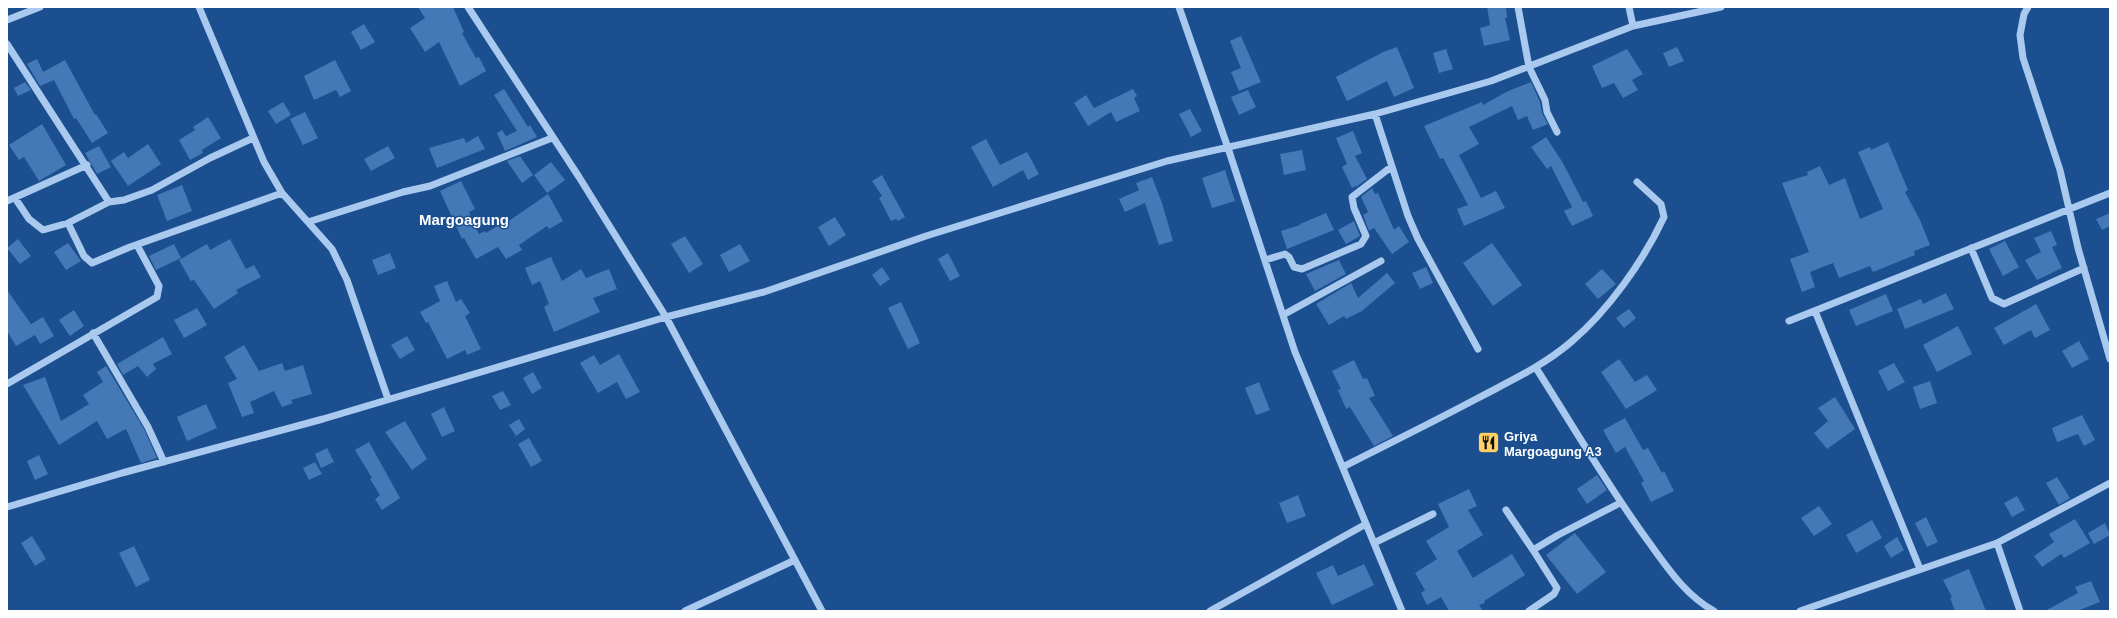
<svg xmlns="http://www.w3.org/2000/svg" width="2117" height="618" viewBox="0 0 2117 618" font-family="Arial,sans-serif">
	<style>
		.building { fill: #4478b7 }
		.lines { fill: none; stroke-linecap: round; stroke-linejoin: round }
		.minor { stroke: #a9c9ee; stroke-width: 7 }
		.labels { text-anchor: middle; stroke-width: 3; stroke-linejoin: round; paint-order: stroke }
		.poi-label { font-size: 13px; font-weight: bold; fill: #fff; stroke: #1b4f8f; text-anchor: start }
		.quarter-label { font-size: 15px; font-weight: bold; fill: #fff; stroke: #1b4f8f }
	</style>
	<rect width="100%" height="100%" fill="#1b4f8f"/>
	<path class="building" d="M418 7H453L464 32 462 33 476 58 479 57 486 71 460 86 439 42 425 52 410 28 425 18Z
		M1487 7H1506L1507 18H1505L1510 40 1484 46 1480 28 1490 25Z
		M364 24 375 42 361 50 351 32Z
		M1241 36 1261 82 1239 91 1231 72 1241 68 1230 41Z
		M1397 47 1414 88 1394 97 1387 81 1347 101 1336 77 1383 52Z
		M1677 47 1684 61 1669 67 1663 53Z
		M1446 49 1453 69 1439 73 1433 53Z
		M1627 49 1643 74 1632 80 1638 90 1623 98 1614 83 1602 88 1592 66Z
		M37 59 43 72 65 60 95 115 96 114 108 133 92 143 76 118 74 119 54 80 40 86 27 64Z
		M335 60 351 91 340 97 336 90 314 100 304 76Z
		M25 82 31 90 18 96 14 88Z
		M1531 82 1540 102 1542 113 1548 124 1533 130 1527 116 1518 120 1512 106 1469 127 1479 144 1459 155 1481 198 1496 191 1505 208 1464 226 1457 209 1468 205 1443 158 1440 159 1424 126 1482 102 1483 105 1508 91Z
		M504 89 528 127 530 125 537 137 505 151 497 133 502 130 506 136 517 131 494 95Z
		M1133 89 1137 96 1134 98 1140 111 1116 122 1111 112 1088 126 1074 103 1086 95 1094 108Z
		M1248 90 1256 107 1239 115 1231 97Z
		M283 102 291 115 276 124 268 111Z
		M1190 109 1202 131 1191 137 1179 114Z
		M305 112 318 138 303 145 290 119Z
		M208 117 221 138 202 150 203 153 190 160 179 140 195 130 193 127Z
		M42 124 66 165 39 181 24 157 19 160 9 145Z
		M1353 131 1362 153 1355 156 1367 179 1356 187V186L1352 188 1342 167 1347 164 1336 138Z
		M478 136 485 149 437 168 429 148 464 138 466 143Z
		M1546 137 1563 163 1583 202 1586 201 1593 216 1572 226 1564 211 1572 207 1551 166 1547 169 1531 147Z
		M986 139 1000 165 1027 152 1039 174 1028 180 1023 170 993 187 971 147Z
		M1888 142 1908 190 1905 192 1920 220 1930 245 1914 251 1915 255 1873 272 1870 266 1839 278 1833 263 1810 272 1815 287 1802 292 1790 259 1809 252 1782 183 1808 175 1807 172 1820 166 1829 185 1845 178 1860 219 1883 209 1858 152 1870 147 1871 150Z
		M148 144 161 164 128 186 111 161 124 152 128 158Z
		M99 146 111 167 97 174 85 153Z
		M388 146 395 158 371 171 364 159Z
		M1302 150 1306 170 1284 175 1280 154Z
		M520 156 533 175 522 183 507 161Z
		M551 162 565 180 547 193 534 175Z
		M1225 170 1235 201 1212 208 1202 178Z
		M882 175 905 217 898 221 896 219 891 221 879 198 882 196 872 181Z
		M1152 177 1162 203 1173 241 1159 245 1145 203 1125 212 1119 199 1139 190 1136 183Z
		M461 181 475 209 469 212 479 234 485 231 486 233 505 221 506 223 548 194 563 221 549 229 547 226 519 245 522 250 506 259 498 247 476 259 464 238 462 239 440 191Z
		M182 185 192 211 167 221 157 195Z
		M1372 188 1375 194 1378 193 1394 230 1399 226 1409 242 1392 254 1374 228 1369 231 1363 215 1368 212 1361 197Z
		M1326 213 1334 230 1287 249 1281 231 1300 225V224Z
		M2110 213V226L2102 230 2096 219Z
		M835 217 846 235 829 246 818 227Z
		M1354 221 1360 236 1346 244 1338 230Z
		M2051 231 2057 245 2052 247 2062 268 2037 280 2025 260 2041 252 2034 238Z
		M685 236 703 264 689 273 671 244Z
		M18 239 31 256 20 264 7 248Z
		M230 239 246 269 254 265 261 277 236 290 238 293 214 309 194 280 191 281 179 260 207 244 210 250Z
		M2005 241 2019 267 2003 276 1989 249Z
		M68 243 81 261 66 270 54 252Z
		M1492 243 1522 285 1493 306 1463 263Z
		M174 244 181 258 156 270 149 256Z
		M740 244 750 261 729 272 720 255Z
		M390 253 396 268 378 275 372 260Z
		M948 253 960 276 950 281 938 259Z
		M551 257 562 281 581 269 586 278 609 269 617 289 593 298 600 312 554 332 544 307 549 304 540 281 532 285 525 268Z
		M1339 260 1346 274 1315 291 1306 274Z
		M882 267 890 279 880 286 872 275Z
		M1426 267 1433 283 1420 289 1412 273Z
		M1602 269 1616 284 1598 299 1585 284Z
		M1387 273 1395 283 1362 311 1346 319 1344 316 1329 325 1316 304 1351 283 1358 298Z
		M447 281 456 302 461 299 470 313 465 316 481 349 467 355 465 350 447 359 428 322 426 323 420 312 440 301 434 286Z
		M7 290 31 324 43 317 54 336 40 344 35 335 16 346 7 331Z
		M1946 293 1954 309 1905 329 1897 309 1921 299 1923 304Z
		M1886 294 1893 311 1856 326 1849 310Z
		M901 302 920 343 908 349 888 308Z
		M2036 304 2050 330 2035 338 2031 330 2004 345 1994 328Z
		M197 308 207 325 184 338 174 320Z
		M1629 309 1636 318 1624 328 1616 318Z
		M74 310 84 326 70 336 59 320Z
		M1958 326 1972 354 1937 372 1923 345Z
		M407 336 415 350 400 359 391 345Z
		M163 337 172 354 153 364 156 369 147 377 138 366 123 375 117 364Z
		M2079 341 2089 359 2072 368 2062 351Z
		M244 345 259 371 282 363 285 371 303 365 312 394 291 400 293 403 282 407 274 391 250 402 254 413 242 417 228 383 237 379 224 357Z
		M619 354 640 392 626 399 617 382 598 393 580 363 594 355 600 365Z
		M1619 359 1635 382 1647 375 1657 390 1626 409 1601 372Z
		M1354 360 1363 379 1367 378 1375 396 1369 398 1393 436 1374 446 1350 407 1346 409 1338 390 1341 389 1332 371Z
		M1894 363 1905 382 1888 391 1878 371Z
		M106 366 144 429 157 458 141 463 126 429 107 439 97 421 59 445 23 385 45 377 61 421 89 404 83 395 103 382 97 372Z
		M533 372 542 388 532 394 523 378Z
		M1930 381 1937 403 1920 409 1913 387Z
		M1259 382 1270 410 1256 415 1245 388Z
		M503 391 511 405 500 410 492 396Z
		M1835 397 1855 429 1827 449 1814 433 1828 421 1818 408Z
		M206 404 217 428 187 441 177 417Z
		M444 407 455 431 442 437 431 414Z
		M2082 415 2095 440 2084 446 2078 434 2057 442 2052 428Z
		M1625 418 1643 450 1648 448 1662 473 1664 471 1674 491 1651 502 1641 483 1644 481 1625 447 1616 453 1603 430Z
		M519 419 525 429 516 436 509 425Z
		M405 421 427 459 412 470 385 432Z
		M529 438 542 461 531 467 518 444Z
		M369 442 400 498 382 510 375 499 380 495 370 479 372 478 355 450Z
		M327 448 334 462 321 468 315 454Z
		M39 455 48 474 35 480 27 461Z
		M315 462 322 474 309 480 303 468Z
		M1597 475 1607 490 1587 504 1577 489Z
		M2057 477 2070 498 2059 505 2046 483Z
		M1469 489 1477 506 1468 510 1483 535 1457 551 1473 578 1512 554 1525 575 1484 601 1485 603 1479 605 1483 611H1449L1441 597 1427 605 1421 593 1425 590 1415 573 1437 559 1426 541 1449 527 1438 504Z
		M1298 495 1306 516 1287 523 1279 503Z
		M2017 496 2025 510 2012 517 2004 503Z
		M1819 506 1832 524 1814 536 1801 518Z
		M1926 517 1938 542 1927 547 1915 523Z
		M2075 519 2090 543 2064 558 2061 554 2042 567 2034 556 2054 542 2049 534Z
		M1872 520 1882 538 1856 553 1846 535Z
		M2105 523 2110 535 2094 544 2088 533Z
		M1575 533 1606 572 1577 594 1546 555Z
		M32 536 46 559 35 566 21 543Z
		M1897 537 1904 550 1891 558 1884 546Z
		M134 546 150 580 136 587 119 553Z
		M1364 564 1374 585 1332 605 1316 573 1333 565 1338 576Z
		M1969 569 1979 594 1986 611H1955L1950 598 1952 597 1943 580Z
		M2091 581 2100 602 2077 611H2045L2078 593 2075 587Z"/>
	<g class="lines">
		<path class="minor" d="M199 7 264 162 282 193 332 249 347 280 388 399
			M468 7 579 177 666 317 822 611
			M1179 7 1228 148 1295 352 1402 611
			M1518 7 1529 67 1545 100 1547 112 1557 132
			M1629 7 1633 26
			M2028 7 2024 14 2020 35 2023 58 2060 170 2078 248 2110 359
			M7 20 40 7
			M7 44 109 202
			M1375 114 1408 216 1418 239 1478 349
			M15 198 29 219 43 230 68 223 109 202 124 200 152 190 210 158 253 138
			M7 201 87 165
			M308 222 403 192 430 186 552 138
			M68 223 84 256 92 263 130 247 282 193
			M1971 248 1992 298 2004 304 2084 268
			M1265 260 1285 254 1289 257 1294 267 1302 269 1361 244 1366 236 1354 208 1352 197 1391 167
			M1815 311 1920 569
			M1283 315 1381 261
			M1789 321 2110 193
			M93 333 148 427 164 462
			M1536 368C1573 426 1607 485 1648 541 1667 567 1685 595 1714 611
			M7 384 157 297 159 286 137 245
			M1343 467C1388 444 1433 422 1478 398 1510 381 1543 366 1571 342 1608 311 1644 260 1664 217L1661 204 1637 182
			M7 507 122 473 323 419 666 317 764 292 926 236 1167 161 1375 114 1491 81 1633 26 1721 7
			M1506 510 1533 550
			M1374 543 1433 514
			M1997 543 2020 611
			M685 611 795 560
			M1210 611 1366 524
			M1529 611 1554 594 1557 588 1533 550 1558 535 1620 503
			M1800 611 1997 543 2110 483"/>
	</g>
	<defs>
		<symbol id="restaurant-square" viewBox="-11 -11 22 22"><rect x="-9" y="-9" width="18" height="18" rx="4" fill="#ffd166" stroke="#1b4f8f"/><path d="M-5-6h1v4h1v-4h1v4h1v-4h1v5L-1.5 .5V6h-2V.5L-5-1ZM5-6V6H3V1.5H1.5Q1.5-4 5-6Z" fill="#111"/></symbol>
	</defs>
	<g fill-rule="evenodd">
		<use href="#restaurant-square" x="1476" y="430" width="25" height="25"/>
	</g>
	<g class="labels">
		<g class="poi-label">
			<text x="1504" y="441">Griya<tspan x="1504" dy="15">Margoagung A3</tspan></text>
		</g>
		<g class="quarter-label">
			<text x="464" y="225">Margoagung</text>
		</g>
	</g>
	<rect width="2117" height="618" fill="none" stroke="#ffffff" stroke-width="16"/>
</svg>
